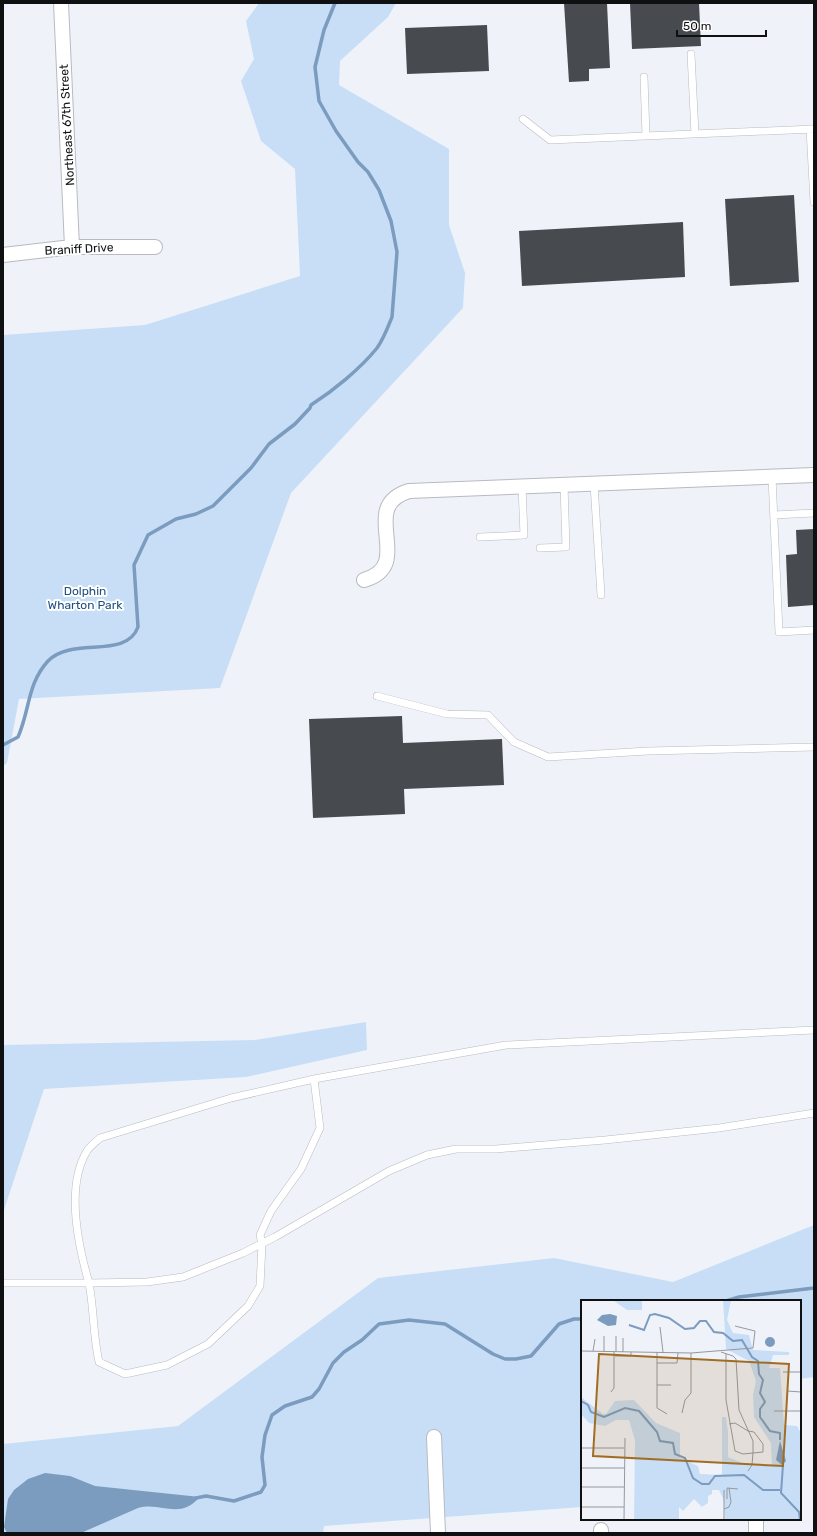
<svg xmlns="http://www.w3.org/2000/svg" width="817" height="1536" viewBox="0 0 817 1536" font-family="Rubik,sans-serif">
	<style>
		.green { fill: #c8def6 }
		.water { fill: #7b9bbf }
		.lines { fill: none; stroke-linecap: round; stroke-linejoin: round }
		.stream { stroke: #7b9bbf; stroke-width: 3.5 }
		.building { fill: #474b4f }
		.lane-casing { stroke: #b7bbc0; stroke-width: 8 }
		.street-casing { stroke: #b7bbc0; stroke-width: 16 }
		.lane { stroke: #fff; stroke-width: 7 }
		.street { stroke: #fff; stroke-width: 14 }
		.labels { text-anchor: middle; stroke-width: 4; stroke-linejoin: round; paint-order: stroke }
		.street-label { font-size: 12px; fill: #0e1012; stroke: #fff }
		.park-label { font-size: 12px; fill: #21507f; stroke: #fff }
		.inset-river { fill: none; stroke: #7b9bbf; stroke-width: 2 }
		.inset-road { fill: none; stroke: #95989d; stroke-width: 1 }
		.view { fill: #a16d24; fill-opacity: 0.15; stroke: #a16d24; stroke-width: 2 }
		.inset-edge { fill: none; stroke: #0e1012; stroke-width: 2 }
	</style>
	<rect width="100%" height="100%" fill="#eff3f9"/>
	<path class="green" d="M259 3H396L388 17 340 61 339 85 449 149V225L465 273 463 308 291 493 220 688 19 699 7 763 3 766V335L145 325 300 276 295 169 261 141 241 81 254 59 246 21Z
		M366 1022 367 1050 246 1077 44 1089 3 1213V1045L255 1040Z
		M814 1225V1377L800 1379V1301H582V1507L324 1526 323 1533H3V1444L178 1426 378 1278 554 1258 673 1282Z"/>
	<path class="water" d="M45 1473 70 1476 95 1486 200 1497C178 1521 162 1501 138 1508L81 1533H7L4 1527 8 1499 14 1490 28 1479Z"/>
	<g class="lines">
		<path class="stream" d="M3 745 18 737C30 710 27 684 48 661 72 636 126 660 138 627L134 565 148 535 176 519 196 514 213 506 251 468 269 444 295 424 310 408 311 405C333 391 360 369 377 348 383 340 388 327 392 317L397 252 391 221 379 190 368 172 358 162 336 131 319 101 315 67 324 30 335 3
			M726 1301 739 1297 814 1288
			M196 1498 206 1496 234 1501 261 1492 265 1485 262 1457 265 1435 272 1415 285 1406 312 1397 319 1389 333 1363 344 1352 362 1340 379 1324 409 1320 445 1324 493 1354 505 1359H516L531 1356 559 1324 574 1319H582"/>
	</g>
	<path class="building" d="M564 3H607L610 68 589 69V81L569 82Z
		M630 3H699L701 46 632 49Z
		M487 25 489 71 407 74 405 28Z
		M794 195 799 282 730 286 725 199Z
		M683 222 685 277 522 286 519 231Z
		M814 529V605L788 607 786 555 797 554 796 530Z
		M402 716 403 743 502 739 504 785 404 789 405 814 313 818 309 719Z"/>
	<g class="lines">
		<defs>
			<path id="lane" d="M691 54 695 134
				M644 77 646 136
				M523 119 550 140 814 129
				M810 129 814 202
				M772 477 779 632 814 630
				M594 484 601 595
				M774 515 814 513
				M480 537 524 535 522 487
				M540 548 566 547 564 485
				M377 696 447 714 488 715 514 742 548 757 648 751 814 747
				M814 1030 506 1045 314 1079 231 1098 100 1138C96 1142 90 1146 87 1151 65 1187 78 1245 89 1283L147 1282 183 1277 243 1253 275 1237 389 1171 427 1155 456 1149H496L605 1140 719 1128 814 1113
				M3 1283H89C94 1309 93 1336 99 1362L125 1374 167 1365 208 1344 248 1306 260 1286 262 1244 260 1235 271 1211 301 1169 320 1128 314 1079"/>
			<path id="street" d="M61 3 72 247
				M3 255 72 247H155
				M364 580C417 565 356 507 409 491L814 475
				M434 1437 438 1533
				M756 1519V1533
				M601 1530V1533"/>
		</defs>
		<use href="#lane" class="lane-casing"/>
		<use href="#street" class="street-casing"/>
		<use href="#lane" class="lane"/>
		<use href="#street" class="street"/>
	</g>
	<g class="labels">
		<g class="street-label">
			<text transform="translate(67 125) rotate(-93)" y="4">Northeast 67th Street</text>
			<text transform="translate(79 249) rotate(-3)" y="4">Braniff Drive</text>
		</g>
		<g class="park-label">
			<text x="85" y="595">Dolphin<tspan x="85" dy="14">Wharton Park</tspan></text>
		</g>
	</g>
	<g transform="translate(581 1300)">
		<rect width="220" height="220" fill="#eff3f9"/>
		<path d="M61 0V10H46L33 1ZM142 0H150L146 20 152 33 168 35 172 50 208 52V55H192L188 68H199L203 125 216 126 220 133V220H144L143 200 138 190H131V194L127 196V203L121 207 113 199 102 211 98 207V220H53L54 140 48 120H35L24 126 8 123 0 114V97L22 114H25L34 101 53 100 75 123 99 133V158L117 166 119 174 141 175V117H145L147 132V157L164 164 191 166 190 143 173 117 172 95 175 81 168 61 145 49Z" fill="#c8def6"/>
		<path d="M29 14 36 16 35 25 27 26 16 20 21 15ZM184 42a5 5 0 1 1 10 0a5 5 0 1 1-10 0ZM199 141 205 161 201 165 195 160Z" fill="#7b9bbf"/>
		<path class="inset-river" d="M48 25 63 30 69 15 74 14 88 18 104 29 113 28 119 21H125L133 32 142 33 152 41 161 40 171 57 177 61 178 74 182 80 179 93 184 102 179 109V117L189 131 199 133V140M0 101 7 105 10 112 23 117 44 108 58 111 76 132 79 141 92 143 94 154 104 158 112 178 121 184H128L134 176 163 175 182 190H199M202 165 200 193 218 212 219 220"/>
		<path class="inset-road" d="M79 27 82 52M0 51 110 53 172 48 174 31 154 26M12 51 14 39M23 51V36M35 51V36M42 52V38M76 52V108L86 114M140 52 152 56 155 59 158 110 172 141V153L162 154 154 151 145 100V54M34 56H50V52M76 63H96L97 53M202 72H220M76 85H90M206 91 220 92M30 92 33 88V51M193 111H220M101 113 104 100 110 93V53M148 124 154 123 167 131 173 132 182 144V152L172 153 171 165 167 171M0 148H43M0 168H44M0 187H43M146 199V188L157 189M0 207H43M143 209 148 207 150 202 148 188M43 220 44 138M143 220V190"/>
		<path class="view" d="M18 54 208 64 202 166 12 156Z"/>
		<rect width="220" height="220" class="inset-edge"/>
	</g>
	<rect width="817" height="1536" fill="none" stroke="#0e1012" stroke-width="8"/>
	<path d="M677 30v6h89v-6" fill="none" stroke="#0e1012" stroke-width="2"/>
	<text x="683" y="30" font-size="12" fill="#0e1012" stroke="#ffffff" stroke-width="3" paint-order="stroke">50 m</text>
</svg>
